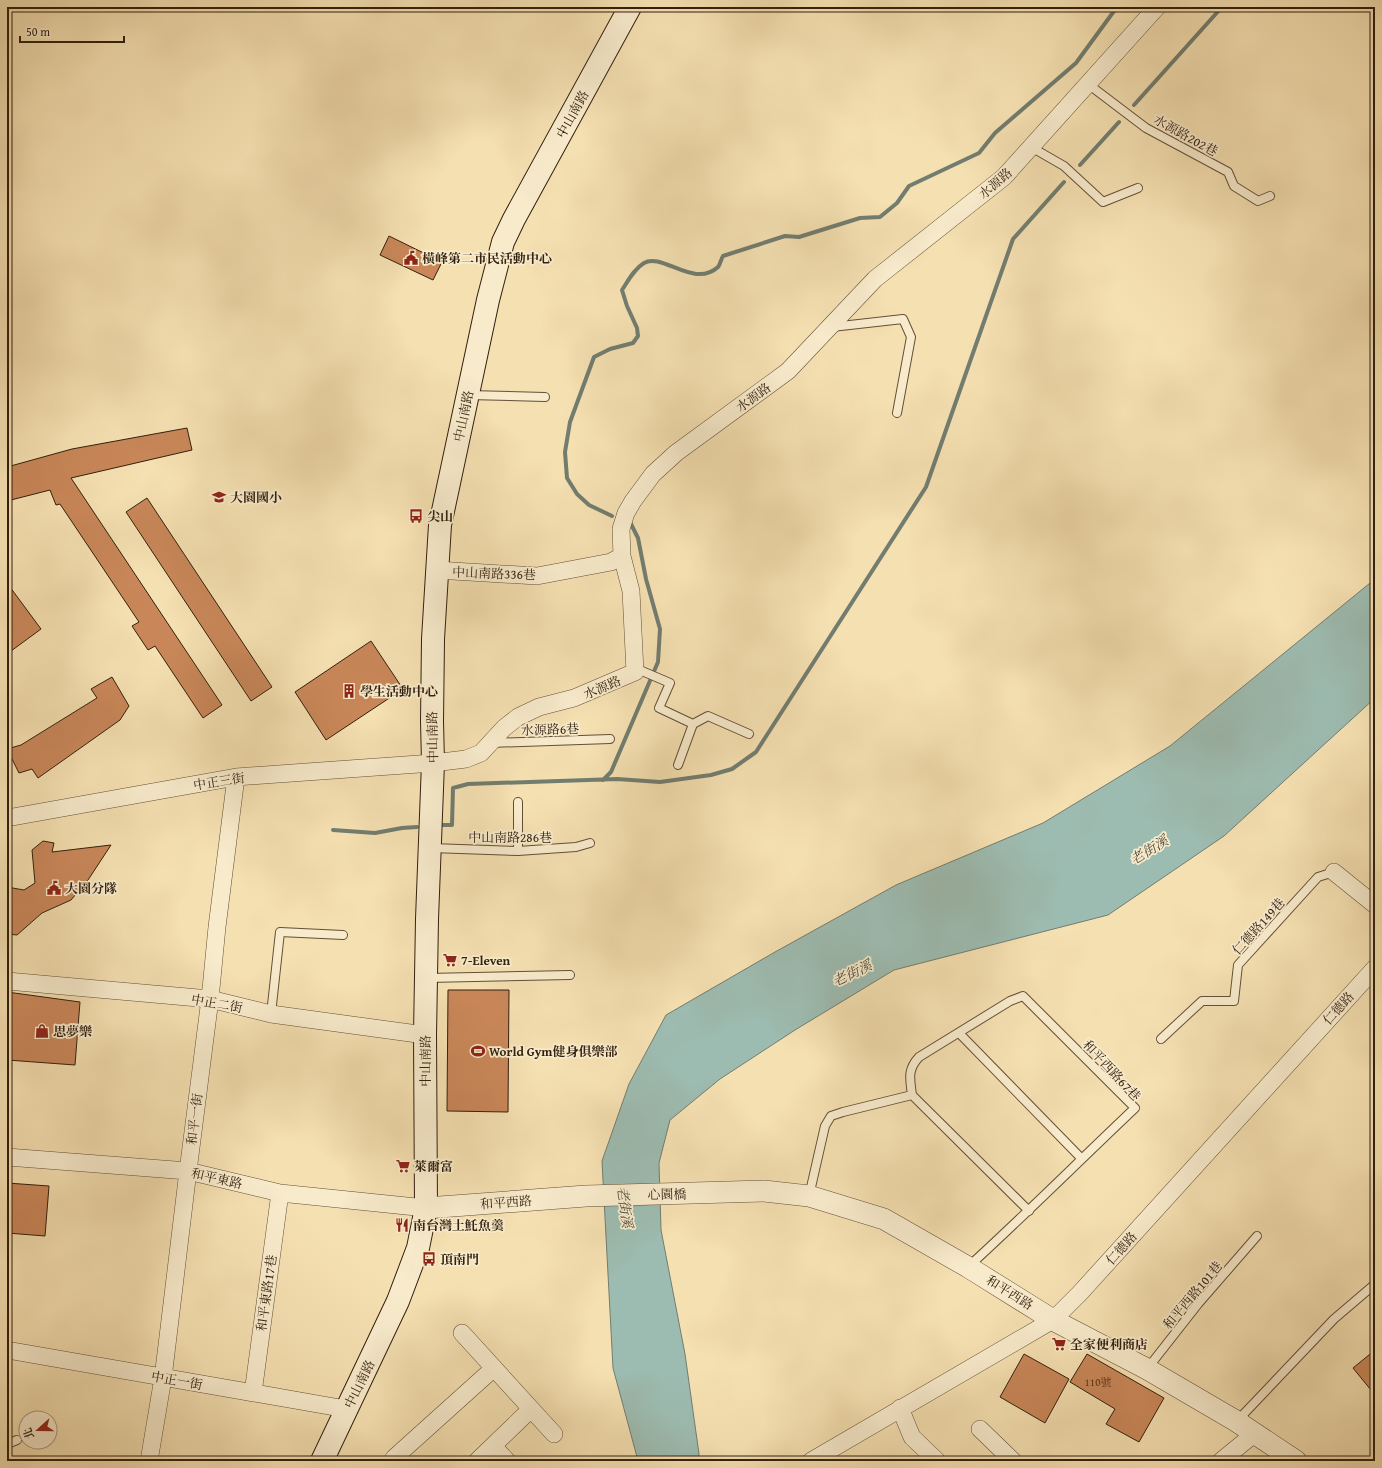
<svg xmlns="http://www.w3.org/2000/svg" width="1382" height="1468" viewBox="0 0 1382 1468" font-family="'Gentium Book Plus','Noto Serif TC',serif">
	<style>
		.water { fill: #9dbcb1; stroke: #727d70 }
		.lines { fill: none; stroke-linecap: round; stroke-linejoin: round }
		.stream { stroke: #727d70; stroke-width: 4 }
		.building { fill: #c98759; stroke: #321f0e }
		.service-casing { stroke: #634f37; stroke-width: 10 }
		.minor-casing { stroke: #634f37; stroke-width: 18 }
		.tertiary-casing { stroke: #634f37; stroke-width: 22 }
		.secondary-casing { stroke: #321f0e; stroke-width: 24 }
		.service { stroke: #f8ebcc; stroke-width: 8 }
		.minor { stroke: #f8ebcc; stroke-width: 17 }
		.tertiary { stroke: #f8ebcc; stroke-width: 21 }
		.secondary { stroke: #f8ebcc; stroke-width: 22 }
		.labels { text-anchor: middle; stroke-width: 3.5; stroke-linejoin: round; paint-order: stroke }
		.number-label { font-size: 11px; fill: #583921 }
		.street-label { font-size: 13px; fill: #321f0e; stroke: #f8ebcc }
		.poi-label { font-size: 13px; font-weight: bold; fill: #321f0e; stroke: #f8ebcc; text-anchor: start }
		.water-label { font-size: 14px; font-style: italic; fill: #524e3f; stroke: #f8ebcc }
	</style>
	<rect width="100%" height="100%" fill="#f5e0b1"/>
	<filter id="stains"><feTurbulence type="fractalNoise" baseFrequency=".005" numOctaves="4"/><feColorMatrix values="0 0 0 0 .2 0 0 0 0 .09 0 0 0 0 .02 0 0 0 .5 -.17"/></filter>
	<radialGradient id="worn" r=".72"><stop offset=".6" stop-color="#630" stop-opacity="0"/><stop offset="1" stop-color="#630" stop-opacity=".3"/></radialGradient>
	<path class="water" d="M1375 579V698L1224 836 1108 915 894 970 795 1030 720 1079 670 1120 659 1163 661 1230 685 1354 699 1454 698 1461H637V1457L613 1368 602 1161 629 1084 666 1015 775 952 896 885 1043 823 1170 746Z"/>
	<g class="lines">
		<path class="stream" d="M1134 105 1222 7
			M1080 165 1119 122
			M612 516 589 505 577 494 567 478 565 452 570 422 594 357 610 349 633 343 638 336 637 328 627 306 622 290C628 281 634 269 644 263 662 252 694 289 718 267 720 265 721 259 723 256L785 236 799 237 860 218 880 217 897 203 909 186 979 153 995 133 1076 63 1117 7
			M603 780 611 772 658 662 660 629 646 579 638 538 631 524
			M442 825H452L453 788 468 784 617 779 660 782 711 775 732 769 756 752 926 487 1013 239 1064 182
			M333 830 375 833 402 828 417 827"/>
	</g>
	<path class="building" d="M389 236 442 262 433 280 380 255Z
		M187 428 192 450 71 478 222 705 203 718 155 646 148 650 132 626 139 622 60 504 56 505 50 490 7 501V467L72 449Z
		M147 498 272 687 251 701 126 512Z
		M7 583 41 629 7 654Z
		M371 641 403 689 326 740 295 692Z
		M112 677 129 706 120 720 38 778 32 769 19 773 7 749 21 745 97 698 91 689Z
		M43 841 54 843 52 852 111 845 88 880 71 900 42 913 17 935 7 934V887L24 890 35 883 32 850Z
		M448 990H509L508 1112 447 1111Z
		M7 992 80 1002 75 1065 7 1060Z
		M7 1183 49 1186 45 1236 7 1233Z
		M1375 1350V1395L1353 1368Z
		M1024 1354 1069 1379 1045 1423 1000 1397Z
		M1087 1354 1164 1398 1139 1442 1106 1424 1115 1409 1070 1382Z"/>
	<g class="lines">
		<defs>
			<path id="service" d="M1088 84 1146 128 1228 172 1234 186 1258 201 1270 196
				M1031 147 1064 166 1103 202 1138 188
				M832 327 903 319 911 337 897 413
				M468 395 545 397
				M635 668 670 683 659 708 693 724 708 716 749 734
				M491 743 610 739
				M678 765 693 724
				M431 848 518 851 576 847 590 843
				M518 851V802
				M427 978 570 975
				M271 1014 280 932 343 935
				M959 1033 1081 1158
				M1161 1039 1202 1001H1234L1238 965 1318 877 1334 872
				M912 1095C910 1079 907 1070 919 1057L1010 1001 1023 996 1135 1108C1079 1161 1025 1215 968 1267
				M912 1095 1029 1211
				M809 1196 825 1126 831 1116 843 1112 912 1095
				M1147 1369 1198 1304 1257 1236
				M1237 1421 1334 1319 1375 1284
				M7 1444 17 1440"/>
			<path id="minor" d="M436 570 537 576 611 562 622 556
				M7 818 236 777 433 763 466 759 481 753 504 728 518 717 539 707 574 698 635 672 631 591 622 556 621 529 626 513 633 501 653 474 676 453 788 371 875 279 1004 177 1157 7
				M1334 872 1375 905
				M7 981 210 999 271 1014 425 1035
				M7 1157 188 1171 280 1193 426 1208
				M462 1333 554 1434
				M7 1350 346 1409
				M253 1393 280 1193
				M900 1408 912 1437 937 1461
				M980 1429 1013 1461
				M493 1446 507 1461
				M149 1461 163 1378 188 1171 210 999 217 927 236 777
				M397 1461 394 1458 494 1368
				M477 1461 531 1409
				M811 1461 1053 1320 1080 1293 1375 968
				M1221 1461 1254 1434"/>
			<path id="tertiary" d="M426 1208 586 1196 764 1191 809 1196 884 1219 968 1267 1053 1320 1147 1369 1236 1421 1296 1461"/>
			<path id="secondary" d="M322 1461 398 1301 418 1248 426 1208 425 1035 427 919 433 763 432 721 433 639 440 525 488 300 503 242 514 219 630 7"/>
		</defs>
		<use href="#service" class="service-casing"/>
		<use href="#minor" class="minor-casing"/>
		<use href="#tertiary" class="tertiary-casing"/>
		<use href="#secondary" class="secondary-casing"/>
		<use href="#service" class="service"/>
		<use href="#minor" class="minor"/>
		<use href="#tertiary" class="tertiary"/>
		<use href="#secondary" class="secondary"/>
	</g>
	<defs>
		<symbol id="civic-bare" viewBox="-9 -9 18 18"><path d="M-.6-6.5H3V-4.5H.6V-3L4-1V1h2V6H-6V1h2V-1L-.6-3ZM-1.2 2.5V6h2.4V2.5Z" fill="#8f2418" stroke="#f8ebcc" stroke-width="2.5" paint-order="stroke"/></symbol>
		<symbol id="school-bare" viewBox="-9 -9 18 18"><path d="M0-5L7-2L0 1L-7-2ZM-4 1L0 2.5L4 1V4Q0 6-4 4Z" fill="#8f2418" stroke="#f8ebcc" stroke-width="2.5" paint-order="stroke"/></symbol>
		<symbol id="bus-bare" viewBox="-9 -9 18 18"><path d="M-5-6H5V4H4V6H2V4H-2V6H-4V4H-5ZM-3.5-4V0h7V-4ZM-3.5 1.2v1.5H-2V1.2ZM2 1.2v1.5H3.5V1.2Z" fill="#8f2418" stroke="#f8ebcc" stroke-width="2.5" paint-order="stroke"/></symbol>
		<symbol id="building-bare" viewBox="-9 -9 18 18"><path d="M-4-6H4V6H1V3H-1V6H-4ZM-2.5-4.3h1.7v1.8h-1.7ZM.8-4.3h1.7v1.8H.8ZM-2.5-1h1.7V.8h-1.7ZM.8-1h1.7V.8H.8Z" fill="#8f2418" stroke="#f8ebcc" stroke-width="2.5" paint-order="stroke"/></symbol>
		<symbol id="supermarket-bare" viewBox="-9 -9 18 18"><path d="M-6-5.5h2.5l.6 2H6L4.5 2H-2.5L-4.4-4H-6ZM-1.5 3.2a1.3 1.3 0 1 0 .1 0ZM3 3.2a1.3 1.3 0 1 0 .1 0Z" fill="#8f2418" stroke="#f8ebcc" stroke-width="2.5" paint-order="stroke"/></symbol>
		<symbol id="shop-bare" viewBox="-9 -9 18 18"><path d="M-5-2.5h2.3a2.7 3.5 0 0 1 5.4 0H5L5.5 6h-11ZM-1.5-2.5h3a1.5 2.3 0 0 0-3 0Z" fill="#8f2418" stroke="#f8ebcc" stroke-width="2.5" paint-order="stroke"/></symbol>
		<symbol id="stadium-bare" viewBox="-9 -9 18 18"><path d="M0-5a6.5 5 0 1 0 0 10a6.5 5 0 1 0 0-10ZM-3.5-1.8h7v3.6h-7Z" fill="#8f2418" stroke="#f8ebcc" stroke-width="2.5" paint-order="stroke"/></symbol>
		<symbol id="restaurant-bare" viewBox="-9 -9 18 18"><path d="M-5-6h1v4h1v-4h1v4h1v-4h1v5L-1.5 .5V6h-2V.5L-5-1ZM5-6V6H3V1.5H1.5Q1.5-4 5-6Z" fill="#8f2418" stroke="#f8ebcc" stroke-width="2.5" paint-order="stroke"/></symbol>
	</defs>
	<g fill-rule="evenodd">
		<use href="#civic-bare" x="401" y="248" width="20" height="20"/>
		<use href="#school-bare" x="209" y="487" width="20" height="20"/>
		<use href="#bus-bare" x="406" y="506" width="20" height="20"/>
		<use href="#building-bare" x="339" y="681" width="20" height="20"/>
		<use href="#civic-bare" x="44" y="878" width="20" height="20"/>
		<use href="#supermarket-bare" x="440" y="950" width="20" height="20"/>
		<use href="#shop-bare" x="32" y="1021" width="20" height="20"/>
		<use href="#stadium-bare" x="468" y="1041" width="20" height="20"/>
		<use href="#supermarket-bare" x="393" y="1156" width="20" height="20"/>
		<use href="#restaurant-bare" x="392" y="1215" width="20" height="20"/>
		<use href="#bus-bare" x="419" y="1249" width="20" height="20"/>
		<use href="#supermarket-bare" x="1049" y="1334" width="20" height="20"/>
	</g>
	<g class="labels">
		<g class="number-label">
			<text x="1098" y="1386">110號</text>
		</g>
		<g class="street-label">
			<text transform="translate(572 114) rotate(-61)" y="5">中山南路</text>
			<text transform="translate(1186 135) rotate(29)" y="5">水源路202巷</text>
			<text transform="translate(995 183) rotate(-41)" y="5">水源路</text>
			<text transform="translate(753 397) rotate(-36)" y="5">水源路</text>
			<text transform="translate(463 416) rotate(-78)" y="5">中山南路</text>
			<text transform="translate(494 573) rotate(2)" y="5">中山南路336巷</text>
			<text transform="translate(602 687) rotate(-23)" y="5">水源路</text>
			<text transform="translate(550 729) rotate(-2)" y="5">水源路6巷</text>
			<text transform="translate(432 737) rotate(-91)" y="5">中山南路</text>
			<text transform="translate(219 781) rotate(-9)" y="5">中正三街</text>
			<text x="510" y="842">中山南路286巷</text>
			<text transform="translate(1258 926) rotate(-48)" y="5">仁德路149巷</text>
			<text transform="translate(217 1003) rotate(10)" y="5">中正二街</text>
			<text transform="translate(1338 1008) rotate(-48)" y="5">仁德路</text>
			<text transform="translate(425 1061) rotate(-90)" y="5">中山南路</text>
			<text transform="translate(1112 1070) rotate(47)" y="5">和平西路67巷</text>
			<text transform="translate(194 1119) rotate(-83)" y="5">和平一街</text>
			<text transform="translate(217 1178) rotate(13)" y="5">和平東路</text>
			<text transform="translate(667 1194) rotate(-1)" y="5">心園橋</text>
			<text transform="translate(506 1202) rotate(-4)" y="5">和平西路</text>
			<text transform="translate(1121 1248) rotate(-48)" y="5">仁德路</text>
			<text transform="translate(1010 1292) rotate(32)" y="5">和平西路</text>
			<text transform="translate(266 1293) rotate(-82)" y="5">和平東路17巷</text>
			<text transform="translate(1192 1295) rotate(-50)" y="5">和平西路101巷</text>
			<text transform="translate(177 1380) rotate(10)" y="5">中正一街</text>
			<text transform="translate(359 1384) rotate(-64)" y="5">中山南路</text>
		</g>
		<g class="poi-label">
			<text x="422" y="263">橫峰第二市民活動中心</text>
			<text x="230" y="502">大園國小</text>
			<text x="427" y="521">尖山</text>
			<text x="360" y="696">學生活動中心</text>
			<text x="65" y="893">大園分隊</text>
			<text x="461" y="965">7-Eleven</text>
			<text x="53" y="1036">思夢樂</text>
			<text x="489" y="1056">World Gym健身俱樂部</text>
			<text x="414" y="1171">萊爾富</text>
			<text x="413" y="1230">南台灣土魠魚羹</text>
			<text x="440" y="1264">頂南門</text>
			<text x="1070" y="1349">全家便利商店</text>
		</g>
		<g class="water-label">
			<text transform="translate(1149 850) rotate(-32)" y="5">老街溪</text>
			<text transform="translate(852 973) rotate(-26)" y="5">老街溪</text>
			<text transform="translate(625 1207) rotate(82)" y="5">老街溪</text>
		</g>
	</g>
	<rect width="1382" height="1468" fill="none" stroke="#f5e0b1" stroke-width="24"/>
	<rect x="8" y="8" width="1366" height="1452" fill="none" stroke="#321f0e" stroke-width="2"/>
	<rect x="12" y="12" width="1358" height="1444" fill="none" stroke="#321f0e"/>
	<g transform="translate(38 1430) rotate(249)"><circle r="19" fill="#f8ebcc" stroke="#a99980"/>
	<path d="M0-3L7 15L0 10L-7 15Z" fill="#8f2418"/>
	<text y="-6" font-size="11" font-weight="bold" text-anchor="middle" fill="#321f0e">北</text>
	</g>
	<path d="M20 36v6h104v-6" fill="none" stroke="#321f0e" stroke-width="2"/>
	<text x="26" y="36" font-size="12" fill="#321f0e" stroke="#f8ebcc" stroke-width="3" paint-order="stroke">50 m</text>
	<rect width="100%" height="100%" filter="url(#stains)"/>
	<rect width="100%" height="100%" fill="url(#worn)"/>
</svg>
